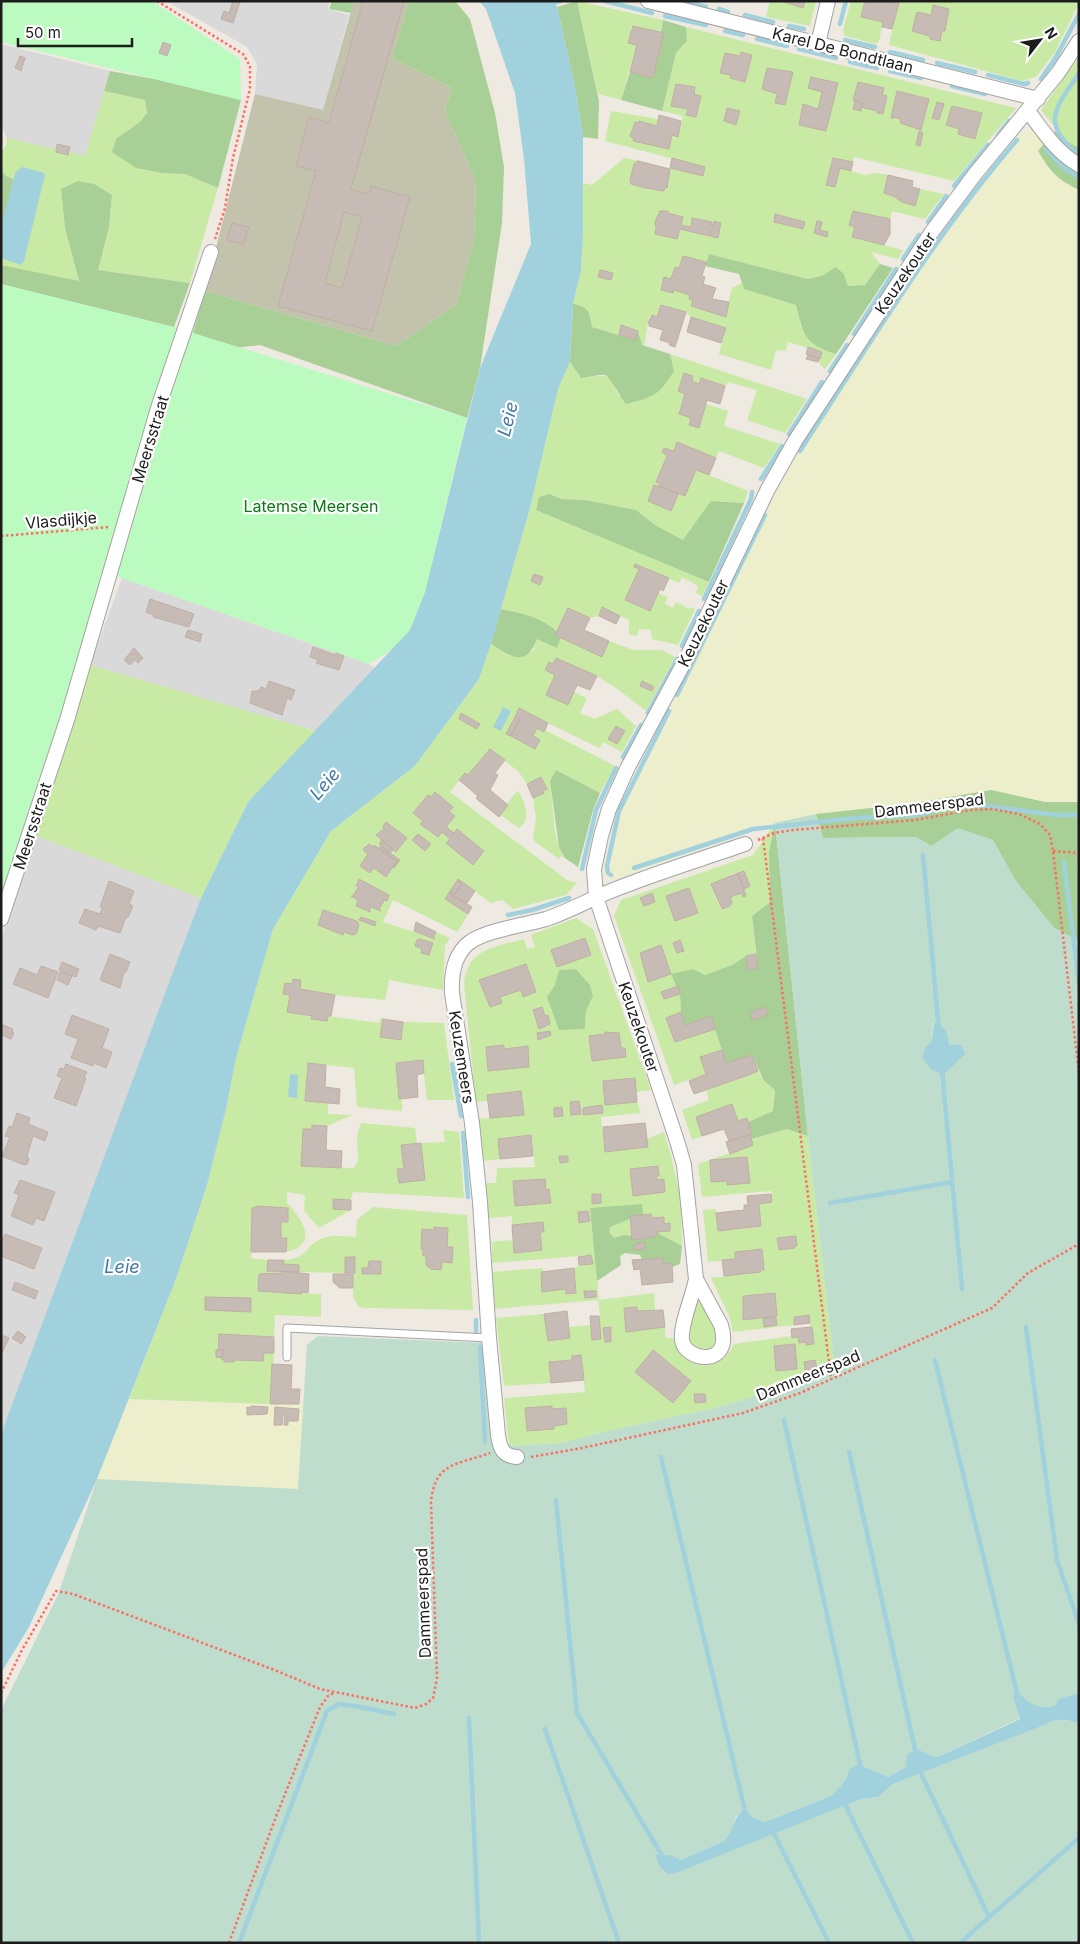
<svg xmlns="http://www.w3.org/2000/svg" width="1080" height="1944" viewBox="0 0 1080 1944" font-family="Inter,sans-serif">
	<style>
		.residential { fill: #dad9d9 }
		.construction { fill: #c3c2ad }
		.farmland { fill: #eceecc; fill-rule: evenodd }
		.grass { fill: #c9eaa5; fill-rule: evenodd }
		.forest { fill: #a8cf95 }
		.wetland { fill: #beddcd; fill-rule: evenodd }
		.park { fill: #bcfbbf }
		.water { fill: #a0d1dd }
		.lines { fill: none; stroke-linecap: round; stroke-linejoin: round }
		.stream { stroke: #a0d1dd; stroke-width: 4.5 }
		.building { fill: #c6bbb5; stroke: #c0afa3; fill-rule: evenodd }
		.lane-casing { stroke: #a3a3a3; stroke-width: 9 }
		.street-casing { stroke: #a3a3a3; stroke-width: 16 }
		.path { stroke: #fe6e63; stroke-width: 2.5; stroke-dasharray: 2.5 2.5; stroke-linecap: butt }
		.lane { stroke: #fff; stroke-width: 7 }
		.street { stroke: #fff; stroke-width: 14 }
		.labels { text-anchor: middle; stroke-width: 4.5; stroke-linejoin: round; paint-order: stroke }
		.street-label { font-size: 16px; fill: #1c1c1c; stroke: #fff }
		.park-label { font-size: 16px; fill: #087c0e; stroke: #fff }
		.water-label { font-size: 18px; font-style: italic; fill: #4378a6; stroke: #fff }
	</style>
	<rect width="100%" height="100%" fill="#eee9e1"/>
	<path class="residential" d="M166 1H329L328 9 349 15 323 111 255 94 257 64 247 47Z
		M1 44 110 71 85 156 7 138 1 125Z
		M122 578 369 664 375 668 316 731 90 665Z
		M34 835 201 898 1 1434V940Z"/>
	<path class="construction" d="M354 1H409L392 58 452 88 445 111 476 182 474 239 456 305 396 346 205 291 255 94 323 110Z"/>
	<path class="farmland" d="M1033 129 1044 142 1060 180 1079 190V802H1045L991 790 908 804 816 814 775 823 613 880 604 878 603 869 610 839 618 813 636 771 695 661 773 499 800 451 929 253 953 218 985 177 1021 135 1027 130Z
		M128 1399 303 1405 298 1490 97 1479ZM252 1406 268 1408 267 1414 260 1416 247 1415V1408ZM275 1407 299 1409 298 1421H288V1425H284L285 1415H283L282 1425H274Z"/>
	<path class="grass" d="M577 1 663 20 660 32 632 26 629 43 637 45 621 100 598 94Z
		M770 1H816L810 26 766 17Z
		M851 1H865L862 17 883 22 879 41 876 44 845 36 843 30Z
		M892 1H1079V3L1055 52 1037 76 1023 81 889 45 898 3Z
		M686 27 1016 108 954 181 854 157 853 162 833 158 827 185 835 187 840 168 865 175 876 173 888 175 884 193C895 197 904 202 915 206L920 189 944 194 925 219 892 211 890 219 853 211 849 225 855 227 852 237 903 250 898 259 871 252 880 264 865 285 848 286 844 274 808 279 709 254 706 262 683 256 679 268 675 267 671 279 664 277 661 290 673 293 674 290 690 295 689 299 693 300 691 306 725 316 732 288 742 283 744 289 796 305 801 327 821 349 836 354 825 369 818 362 822 352 788 342 785 351 776 350 771 370 719 354 726 328 691 317 686 312 661 305 657 317 652 315 649 317 644 346 642 345 638 331 622 325 619 335 592 327C588 312 590 307 573 304L581 271 583 183 592 185 624 158 641 161 634 164 630 180 631 184 646 189 664 191 665 187 667 188 670 168 703 176 705 167 605 141 611 111 658 119 657 126 639 121 638 123 635 122 630 136 634 139V140L669 149 672 135 678 136 683 116 662 111 676 53 687 41ZM741 52 745 82 730 78 731 75 720 72 725 53 740 56ZM767 68 793 72 785 105 775 103 777 94 762 89ZM811 77 837 83 826 131 799 125 803 105 818 109 822 92 808 88ZM858 82 883 88 882 95 887 96 883 114 877 113V111L861 107 862 103 853 100ZM683 85 695 87 694 94 701 96 696 117 687 115 688 109 671 105ZM897 91 929 99 921 129 900 123 901 119 893 117V119L891 118ZM952 106 982 113 975 139 958 134 959 129 946 125ZM727 108 740 112 736 125 724 121ZM664 211 682 217 681 225 691 227 693 218 712 223 709 236 680 229 677 239 655 234V222ZM776 214 805 222 803 229 774 222Z
		M1079 57V148L1068 143 1041 110Z
		M104 91 145 100 147 113 140 122 116 139 136 168 162 173 185 174 218 188 190 283 98 270 109 227 112 195 61 189 65 228 79 282 1 265V253L17 181 6 176 1 170V153L6 145 7 138 85 156Z
		M670 354 807 399 785 433 747 420 757 390 728 382 725 386 701 378 699 384 692 381 693 376 684 373 678 391 685 394 679 413 691 418 689 425 699 428 706 404 728 411 724 426 780 444 764 468 719 451 716 458 678 442 674 451 664 448 662 452 667 456 656 482 662 486 661 488 654 486 648 501 671 511 678 495 677 493 696 470 748 491 744 503 721 501 683 540 655 525 636 510 585 500 562 499 549 494 539 497 536 509 709 582 702 596 696 593 698 586 682 577 679 583 635 564 634 567 639 569 626 601 650 611 658 593 668 597 665 604 673 608 676 602 689 609 690 607 695 609 678 645 652 639 651 630 639 629 637 636 629 634V620L603 608 599 616 590 618 568 608 557 632 540 620 501 609 530 508 558 389 570 362 581 378C608 376 606 369 619 396L674 371Z
		M561 637 602 657 609 641 633 650H662L675 657 646 711 616 688 597 676 556 658 553 664 549 662C558 679 569 691 587 698L580 713 595 719 617 709 636 726 622 752 603 742 599 748 519 709 507 734 535 748 533 736 537 728 544 732 545 730 615 766 600 793 556 770 550 781 555 832 559 847 565 858 561 856 559 859 535 842 533 838 536 818 533 798 544 793 543 791 547 789 541 777 527 784 518 771 490 749 468 775 465 773 450 792 567 880 577 883 566 895 513 909 502 900 491 903 458 879 445 899 468 914 462 925 457 932 393 900 383 922 433 938 436 932 450 938 445 946 443 990 389 980 385 1000 335 995 300 989 301 980 294 979 288 1012 312 1017V1019L327 1021 328 1016 379 1023 381 1017 383 1019 380 1037 400 1040 403 1022 444 1023 454 1100H427L422 1060 396 1063 399 1098H402V1111L357 1107 354 1068 308 1063 305 1101 328 1103V1114L352 1115 327 1126 312 1125V1129H303L301 1166 354 1168 358 1160 357 1136 361 1123 415 1128 417 1144 401 1145 404 1169H397L399 1182 425 1180 421 1143 445 1142 443 1130 459 1132 464 1198 353 1192 351 1200H333V1209L351 1210 319 1228 304 1211 305 1195 287 1192V1203C302 1218 320 1245 286 1252L287 1239 281 1238V1222H287L288 1208 259 1206 253 1208 251 1258 268 1260V1270L284 1271V1273H270L267 1292 321 1294V1317L275 1315 274 1337 219 1334 216 1357 222 1358 225 1362H234L235 1360 263 1361 264 1353H274L270 1404 129 1399 176 1279 207 1185 226 1109 236 1058 273 929 331 831 415 766 479 679 491 644 510 656 533 651 537 639ZM435 792 453 807 449 812 446 827 454 833 457 830 484 850 473 865 446 843 450 839 442 832 437 837 420 824 423 821 413 813 428 795 431 797ZM386 822 407 838 396 852 393 850 391 852 400 860 386 876 374 868 370 873 360 866 368 854 364 851 366 845 369 844 373 847 374 845 379 848 381 846 379 844 382 840 376 835 384 829 383 826ZM359 879 389 895 387 900H384L379 910C371 906 363 909 356 906L358 900 353 896ZM323 910 357 921 359 924 356 934 352 935 344 932 343 935 318 925ZM420 939 433 943 429 955 421 953 422 949 415 946 417 940Z
		M90 665 316 731 248 802 201 898 34 835Z
		M518 791C525 801 532 819 519 828L500 815C506 807 510 797 518 791Z
		M775 823 769 852 770 902 752 916 756 954 746 956 732 965 705 975 693 969 680 985 662 992 664 999 680 994 681 1012 666 1018 675 1042 716 1029 722 1050 701 1057 706 1074 674 1085 614 916 621 900 753 855ZM744 871 750 886 744 889 746 896H743L742 893 730 897 732 903 730 906 722 909 720 908 711 884 731 877V874ZM689 888 697 913 675 921 666 896ZM660 946 671 974 649 982 640 953Z
		M576 918 593 929 651 1090 636 1092 635 1078 603 1081 605 1105 637 1102 641 1113 601 1117 605 1151 647 1147V1139L664 1132 671 1156 681 1200 682 1246 656 1232 670 1231V1224H664V1217L652 1218 651 1214 643 1215 590 1208 599 1300 654 1293 655 1310 637 1311 636 1307 624 1308 626 1331 665 1327V1338H673C683 1371 719 1376 734 1344L792 1336V1338L798 1337 799 1343 806 1342 807 1345 813 1344 809 1315 794 1317V1325L733 1332 729 1316 711 1278 761 1272 764 1270 762 1249 735 1252V1259L708 1262 703 1210 716 1209 718 1231 761 1227 759 1204 772 1202 771 1191 702 1197 698 1164 753 1145 751 1139 787 1129 808 1136 835 1370 817 1373 746 1399 710 1409 612 1430 561 1443 509 1446 504 1398 585 1392 581 1355 572 1356V1360L549 1362 551 1383 504 1386 496 1318 544 1314 548 1341 570 1338 569 1327 591 1325 601 1339 599 1316 600 1315 598 1300 494 1309 492 1272 543 1268V1271L541 1272 542 1292 566 1289 567 1294 576 1293 574 1268 579 1265 592 1263V1255L492 1263V1242L513 1240 544 1232 543 1222 512 1225V1216L488 1218 486 1183H496L497 1168 535 1167 531 1135 498 1139 500 1159 483 1161 477 1119 524 1115 521 1091 488 1095V1101L476 1102 464 984C467 948 496 947 524 939L527 949 535 947 531 935ZM585 938 591 955 557 966 551 950ZM576 969 590 985 593 996 586 1011 585 1029 555 986 559 970ZM605 1032H610L621 1048H625L626 1057 592 1060 589 1036 605 1034ZM504 1045V1049L527 1047 529 1067 488 1071 486 1047ZM747 1157 750 1183 728 1185 727 1181 711 1182 710 1160ZM658 1166 657 1180 664 1179 665 1192 633 1196 630 1169ZM545 1179 546 1190H549L550 1203 515 1206 513 1181ZM796 1236 797 1246H794V1248L779 1250 778 1238ZM775 1293 777 1325 765 1327 763 1318 743 1320 744 1296ZM795 1344 797 1369 777 1371 774 1346ZM653 1350 691 1381 673 1403 635 1372ZM552 1406V1409L566 1408 567 1424 554 1426V1429L527 1431 525 1409Z
		M758 1071 764 1081 775 1090 773 1111 748 1122 746 1118 738 1121 732 1104 696 1117 702 1136 692 1140 682 1110 709 1100 706 1090 749 1076Z
		M373 1207 467 1215 473 1310 365 1308 359 1307 353 1297V1274L355 1273V1257H345V1273L299 1272V1265L283 1264 284 1260C308 1259 304 1246 321 1239 332 1234 344 1236 356 1237L357 1220ZM448 1228 447 1247 453 1248 442 1262 441 1270 431 1269 426 1265V1256H423V1249L421 1248 422 1229 434 1230Z
		M630 1219 632 1236 624 1235 614 1238 609 1232 610 1227Z
		M701 1299 718 1329 717 1343 712 1349 707 1351 694 1349 687 1339 688 1326 697 1301Z"/>
	<path class="forest" d="M332 1H354L351 13 329 9Z
		M409 1H455L470 19 495 113 504 167 502 223 480 368 467 418 260 345 187 353 205 291 396 346 456 305 474 239 476 182 445 111 452 88 392 58Z
		M577 1 599 101 598 139 583 137 575 87 557 7Z
		M663 20 686 27 687 41 676 53 662 111 621 100 630 72 653 78Z
		M110 71 154 79 241 100 218 188 185 174 162 173 136 168 112 152 116 139 140 122 147 113 145 100 104 91Z
		M1057 129 1068 142 1079 148V190C1055 178 1052 173 1038 151Z
		M1 170 6 176 17 181 1 253Z
		M78 181 94 184 112 195 109 227 98 270 190 283 174 327 1 284V265L79 281 65 228 61 189Z
		M709 254 808 279 822 276 836 267 844 274 848 286 865 285 880 264 893 268 836 354C805 345 803 334 796 305L744 289 739 274 705 266Z
		M573 304C590 307 589 312 592 327L635 340 638 331 642 345 670 354 674 371C659 395 654 397 626 404 621 398 610 377 605 375 599 374 587 378 581 378L570 362Z
		M549 494 562 499 585 500 636 510 655 525 683 540 711 501 744 503 709 582 536 510 539 497Z
		M501 609C523 614 547 618 561 637L557 648 537 639C526 668 511 657 491 644Z
		M556 770 600 793 593 810 578 867 565 858 559 847 550 781Z
		M991 790 1045 802H1079V862L1077 866 1079 872V941L1054 928 1015 880 993 840 931 846 916 837 823 838 816 814 908 804Z
		M775 823 808 1136 787 1129 751 1139 750 1135 752 1133 748 1122 773 1111 775 1090 764 1081 752 1055 726 1063 711 1016 685 1025 681 1012 680 994 671 974 693 969 705 975 732 965 746 956 748 969 758 968 752 916 770 902 769 852Z
		M576 969 590 985 593 996 586 1011 585 1029 559 1030 547 997 555 985 559 970Z
		M642 1204 643 1215 630 1216V1219L610 1227 609 1232 614 1238 624 1235 632 1236V1240L654 1237 658 1233 682 1246 680 1264 672 1267 671 1263 663 1264V1258L642 1260 640 1255 625 1253 620 1256 621 1265 597 1281 590 1208Z"/>
	<path class="wetland" d="M816 814 823 838 916 837 931 846 958 828 993 840 1015 880 1054 928 1079 941V1693C1068 1695 1065 1701 1055 1706 1040 1714 1024 1700 1015 1689L1020 1718 938 1757 929 1755 908 1762 906 1767 888 1777 865 1767 849 1770 846 1779 833 1795 763 1822 752 1817 736 1816 730 1835 724 1841 681 1860 671 1855H655L660 1867 861 1799 878 1797 893 1784 1035 1729C1054 1719 1058 1717 1079 1723V1943H1V1710L58 1595 97 1479 298 1489 307 1345 318 1336 485 1343 493 1442 509 1446 561 1443 612 1430 710 1409 746 1399 817 1373 835 1370 808 1136 775 823ZM933 1022H934L949 1045 925 1048 932 1040Z"/>
	<path class="park" d="M1 1H152L240 59 241 100 1 42Z
		M1 284 174 327 467 418 425 592 410 630 394 648 369 664 110 574 1 914Z"/>
	<path class="water" d="M479 1H553L557 7 575 87 583 137V231L581 271 573 304 570 362 558 389 530 508 491 644 479 679 415 766 331 831 273 929 236 1058 226 1109 207 1185 176 1279 97 1479 29 1627 1 1673V1434L177 961 201 898 248 802 410 630 425 592 480 368 531 244 524 159 515 93 486 9Z
		M22 167 44 173 45 175 24 261 21 265 1 258V227L15 173Z
		M503 707 511 711 501 731 493 727Z
		M934 1022 946 1030 949 1045H961L965 1054 943 1075 931 1069 922 1058 925 1048 932 1040Z
		M290 1074 298 1075 297 1098 288 1097Z
		M1015 1688C1025 1701 1037 1711 1055 1706L1059 1699 1079 1693V1723C1058 1717 1055 1719 1035 1729L893 1784 878 1797 861 1799 676 1873 668 1874 660 1867 655 1855H671L681 1860 724 1841C736 1829 730 1820 745 1809L752 1817 764 1822 833 1795 846 1779 849 1770 858 1764 888 1777 906 1767 907 1755 917 1749 929 1755 938 1757 1020 1719 1014 1699Z"/>
	<g class="lines">
		<path class="stream" d="M605 1 652 13
			M684 1 706 7
			M554 3 560 1
			M719 9 728 12
			M745 15 773 22
			M665 16 706 25
			M840 24 846 1
			M789 26 804 29
			M725 31 743 35
			M757 39 787 46
			M845 40 875 47
			M799 49 836 58
			M890 52 923 60
			M850 62 877 68
			M937 63 975 72
			M890 71 921 78
			M1079 73C1056 108 1039 123 1079 155
			M988 75 1024 84 1028 83
			M1041 79 1056 57 1079 14
			M952 86 985 94
			M998 135 1009 121
			M1046 149 1064 168 1079 177
			M954 186 988 145
			M928 222 946 196
			M903 259 919 235
			M854 334 896 269
			M830 371 847 345
			M789 434 822 382
			M800 451C869 345 934 236 1017 140
			M761 479 782 446
			M704 599 751 499 752 492
			M682 646 699 611
			M677 695 765 515
			M648 713 677 659
			M623 757 641 725
			M923 855 939 1030
			M1064 862 1079 983
			M634 868 753 829 856 818 917 815 954 806 977 805 1057 815H1079
			M582 869 596 810 616 768
			M611 875 608 873 607 866 619 811 669 711
			M508 915 532 910 569 898
			M452 1064 461 1116
			M942 1070 962 1289
			M463 1133 468 1197
			M830 1203 952 1182
			M476 1320V1331
			M1026 1327 1057 1560 1079 1624
			M480 1347 485 1442
			M935 1360 1017 1693
			M784 1420 861 1769
			M849 1452 916 1754
			M661 1457 746 1815
			M556 1500 577 1713 664 1859
			M469 1718 479 1943
			M545 1729 619 1943
			M919 1769 989 1917
			M843 1800 913 1943
			M772 1830 829 1943
			M239 1943 327 1711 339 1704 360 1707 394 1714
			M601 1943 606 1942
			M960 1943 1079 1838"/>
	</g>
	<path class="building" d="M233 1 240 2 233 23 221 19 224 11 229 13Z
		M363 1H404L351 189 369 194 371 186 410 197 372 331 278 306 316 171 296 166 309 117 329 123ZM344 212 362 217 342 288 325 283Z
		M781 1H805L803 8Z
		M865 1 899 3 892 29 882 27 883 22 861 17Z
		M933 5 949 9 945 31H942L940 41 930 39V36L912 31 917 12 931 15Z
		M633 26 664 33 653 78 630 72 637 45 628 43Z
		M163 42 171 45 167 56 159 53Z
		M741 52 752 55 745 82 730 78 731 75 720 73 725 53 740 56Z
		M20 56 25 58 21 71 15 68Z
		M767 68 793 72 785 105 775 103 777 94 762 89Z
		M811 77 838 83 826 131 799 125 803 104 818 109 822 92 808 88Z
		M858 82 884 88 882 95 887 96 883 114 877 113V111L861 107 862 103 853 100Z
		M676 84 695 87 694 94 701 96 696 117 686 115 688 109 671 106Z
		M897 91 929 99 921 130 900 123 901 119 893 117V119L891 118Z
		M855 101 862 103 861 111 853 109Z
		M937 102 944 104 939 120 932 118Z
		M952 106 982 113 975 139 958 134 959 129 946 125Z
		M727 108 740 111 736 125 724 121Z
		M659 115 681 121 678 137 672 135 669 149 633 141 634 139 630 136 635 122 638 123 639 121 657 126Z
		M919 131 923 133 920 146 916 145Z
		M57 144 70 147 68 155 56 152Z
		M672 158 705 167 703 176 670 168Z
		M833 158 853 162 851 171 840 168 835 187 826 185Z
		M638 161 670 169 667 188 665 187 664 191 645 188 631 184 630 180 634 164Z
		M888 175 913 181 912 187 920 189 915 206 902 202 895 197 884 193Z
		M660 211H668V213L683 217 681 225 691 227 692 218 712 222 709 236 680 229 677 239 655 234 656 227 655 222Z
		M853 211 890 219V234L884 245 852 237 855 227 849 225Z
		M775 214 805 222 803 229 774 222Z
		M714 221 721 223 718 238 710 236Z
		M817 221 822 222 820 230 828 232 827 237 814 233Z
		M232 223 249 227 243 244 227 240Z
		M683 256 706 262 702 276 705 277 703 284 716 288 712 299 729 302 726 317 691 306 693 300 689 299 690 295 674 290 673 293 661 290 664 277 671 279 675 267 679 268Z
		M600 270 613 273 611 280 598 277Z
		M661 305 686 312 675 347 669 345 670 343 660 340 663 330 649 326V323H648L652 315 657 317Z
		M691 317 726 328 721 343 687 332Z
		M621 325 638 331 635 340 619 335Z
		M808 347 822 352 820 359 806 354Z
		M808 355 819 358 818 362 806 359Z
		M684 373 693 376 692 381 699 384 701 378 725 386 720 404 707 400 699 428 689 425 691 418 679 414 685 394 678 391Z
		M677 442 716 458 709 475 696 470 685 496 659 486 660 484 656 482 667 456 662 452 664 448 674 451Z
		M654 485 677 493 678 495 671 511 648 501Z
		M635 564 669 578 663 591 660 589 650 611 625 600 639 569 634 567Z
		M534 574 543 577 540 585 531 581Z
		M150 599 194 614 189 627 153 617 154 615 146 612Z
		M602 607 620 616 616 624 599 616Z
		M568 608 590 618 584 630 609 641 602 657 555 635Z
		M188 630 202 634 200 642 185 637Z
		M313 647 335 655 336 653 344 656 339 670 316 663 318 660 310 657Z
		M134 648 143 658 138 663 135 660 130 665 124 660Z
		M556 658 597 676 590 690 577 685 568 705 546 695 555 675 545 670 549 662 553 664Z
		M269 681 295 690 291 700 287 698 282 715 250 703 252 691H259L261 687 266 689Z
		M642 681 654 687 652 691 640 686Z
		M519 708 548 723 544 732 537 728 533 736 540 740 535 749 511 736 520 719 515 717Z
		M461 713 480 724 477 729 459 719Z
		M515 717 520 719 511 736 506 734Z
		M616 726 625 731 617 744 608 739Z
		M490 749 505 760 495 773 498 775 490 790 508 805 499 817 478 800 476 798 478 796 459 780 465 773 468 775Z
		M541 777 547 789 543 791 544 793 533 798 527 784Z
		M435 792 453 807 449 812 455 816 446 827 454 833 457 829 484 851 473 865 446 843 450 839 442 832 438 837 420 824 423 821 413 813 428 795 431 797Z
		M386 822 407 838 396 852 376 835 384 829 383 826Z
		M418 834 431 844 425 851 412 840Z
		M382 840 393 850 390 853 379 844Z
		M369 844 373 847 374 845 397 861 386 877 374 868 370 873 360 866 368 854 364 851V848Z
		M381 846 400 860 394 868 393 867 397 861 383 852 379 848Z
		M744 871 750 886 744 889 738 873Z
		M738 873 746 896 743 897 742 893 730 897 732 903 730 906 722 909 711 884Z
		M359 879 389 895 387 901 384 900 379 910 381 911 371 907 369 911 371 912 356 906 358 900 351 896H353L358 887 356 886Z
		M458 879 475 891 467 903 449 893 450 891 455 894 462 884 457 881Z
		M109 881 134 891 129 904 133 906 128 917H126L120 933 98 926 96 930 79 923 85 909 100 914 103 907H100Z
		M457 881 462 884 455 894 450 891Z
		M689 888 698 913 675 921 666 896Z
		M449 893 472 907 468 914 445 899Z
		M652 893 655 902 644 906 640 898Z
		M323 910 357 921 359 925 356 934 352 935 344 932 343 935 318 925Z
		M361 917 376 922 375 926 359 920Z
		M416 922 436 932 433 938 435 939 414 931Z
		M585 938 591 955 557 967 551 950Z
		M420 939 433 943 429 955 421 953 422 949 415 946 417 940Z
		M680 940 684 951 677 953 673 943Z
		M661 945 671 974 648 982 640 953Z
		M110 954 130 962 126 972H124L120 988 100 980Z
		M756 954 758 968 748 970 746 956Z
		M62 962 79 969 76 977 59 970Z
		M526 964 536 992 523 997 521 990 500 997 502 1003 490 1007 479 980Z
		M41 966 58 972 48 998 13 984 20 968 37 975Z
		M60 972 72 976 68 985 57 980Z
		M293 979 301 980 300 989 335 995 331 1016H328L327 1021 311 1019 312 1016 287 1012 290 995 283 994 285 983 292 984Z
		M678 986 680 994 664 999 661 992Z
		M542 1007 545 1016 548 1015 550 1024 539 1029 533 1010Z
		M765 1007 768 1015 752 1020 750 1012Z
		M681 1012 685 1025 711 1016 716 1029 675 1042 666 1018Z
		M72 1015 109 1029 102 1048 112 1052 106 1068 94 1063 93 1066 71 1058 78 1039 65 1034Z
		M383 1019 403 1022 401 1040 380 1037Z
		M1 1024 13 1029 12 1032 14 1033 11 1039 1 1035Z
		M550 1031 551 1035 538 1040 537 1033Z
		M605 1032 619 1033 621 1048H625L626 1057 592 1061 589 1036 605 1034Z
		M504 1045V1049L528 1046 529 1067 488 1071 486 1047Z
		M722 1050 726 1063 752 1055 758 1071 749 1075 694 1094 689 1081 706 1074 700 1057Z
		M423 1060 424 1073 417 1075 418 1097 399 1099 396 1063Z
		M308 1063 326 1065 325 1087 340 1089 339 1104 305 1101Z
		M66 1064 87 1072 84 1077 86 1078 76 1106 54 1098 62 1078 57 1076 60 1068 64 1069Z
		M635 1078 637 1102 605 1105 603 1081Z
		M521 1091 524 1115 490 1118 487 1095Z
		M579 1101 581 1114 571 1115 570 1102Z
		M732 1104 738 1121 747 1118 752 1134 729 1141 724 1129 702 1136 696 1117Z
		M602 1105 603 1113 583 1115V1108Z
		M562 1107 563 1116 554 1117V1108Z
		M17 1113 30 1118 28 1124 48 1132 45 1141 33 1136 27 1156 29 1159 27 1164 24 1165 2 1156 10 1137 5 1136 9 1126 12 1127Z
		M645 1123 648 1147 605 1152 603 1127Z
		M312 1125 327 1126 326 1150 342 1151 341 1168 301 1166 303 1129H312Z
		M531 1135 533 1156 500 1159 498 1139Z
		M750 1135 753 1145 730 1154 726 1142Z
		M421 1143 425 1180 399 1183 397 1169H404L401 1145Z
		M559 1156H568V1162L560 1163Z
		M747 1157 750 1183 727 1185V1181L711 1182 710 1160Z
		M658 1166 659 1176H656L657 1180 664 1179 665 1192 633 1196 630 1169Z
		M545 1179 546 1190 549 1189 551 1203 515 1206 513 1181Z
		M20 1180 55 1192 44 1221 36 1218 33 1225 11 1216 19 1195 14 1193Z
		M592 1194H601V1203L592 1204Z
		M771 1194 772 1202 759 1204 761 1226 718 1231 716 1213 744 1210V1205H748L747 1196Z
		M333 1199 351 1200V1210L333 1209Z
		M258 1206 288 1208V1222H281V1238H287L286 1252H251L252 1208Z
		M588 1211 590 1221 579 1223 578 1212Z
		M651 1214 652 1218 664 1217V1224L670 1223V1231L656 1232 658 1233 654 1237 632 1240 630 1216Z
		M543 1222 544 1232H540L542 1250 514 1253 512 1225Z
		M434 1227 448 1228 447 1247H453L452 1263 442 1262 441 1270 431 1269 426 1265V1256H423V1249H421L422 1229 434 1230Z
		M5 1234 42 1248 34 1269 1 1256V1243Z
		M796 1236 797 1246H794L795 1248 779 1250 777 1238Z
		M645 1242V1249L634 1250V1244Z
		M762 1249 764 1270H761V1272L724 1276 722 1260 735 1259V1252Z
		M591 1255 593 1264 579 1265 578 1257Z
		M345 1257H355V1273H345Z
		M663 1258V1264L672 1263 673 1282 642 1285 640 1269 634 1270 632 1260Z
		M268 1260H284L283 1264 299 1265V1272L267 1271Z
		M369 1261H381V1274H362V1268H368Z
		M574 1268 576 1293 566 1294V1289L542 1292 541 1272Z
		M284 1271 309 1274 308 1293 302 1292V1294L258 1291 259 1274 284 1273Z
		M333 1274H353V1288H340L333 1282Z
		M15 1282 38 1291 35 1299 12 1290Z
		M584 1291H596V1297L585 1298Z
		M775 1293 777 1316 743 1320V1296Z
		M205 1297 251 1298V1312L205 1310Z
		M637 1307V1311L663 1310 665 1327 626 1332 624 1308Z
		M567 1311 570 1338 548 1341 544 1314Z
		M809 1315 810 1323 794 1325V1317Z
		M590 1316H599L601 1339 592 1340Z
		M776 1317 777 1325 764 1327 763 1318Z
		M611 1327V1342H605L603 1328Z
		M812 1327 814 1344 806 1345V1342L799 1343 798 1337 792 1338 791 1329Z
		M18 1331 26 1337 21 1344 12 1338Z
		M219 1334 274 1337V1353H264L263 1361 235 1360 234 1362H224V1359L222 1360 223 1350H218Z
		M1 1335 9 1338 1 1355Z
		M795 1344 797 1369 776 1371 774 1346Z
		M216 1350H223L222 1358 216 1357Z
		M653 1350 691 1381 673 1403 635 1372Z
		M581 1355 584 1380 551 1383 549 1362 572 1360V1356Z
		M815 1360 817 1369 805 1371 804 1362Z
		M272 1364 292 1365 291 1389H300L299 1404H270Z
		M694 1394H705L706 1402 695 1403Z
		M251 1406 268 1407 267 1414 247 1415V1407L251 1408Z
		M552 1406V1409L566 1408 567 1424 554 1426V1429L527 1431 525 1408Z
		M275 1407 299 1409 298 1421H288V1425H284L285 1415H283L282 1425H274Z"/>
	<g class="lines">
		<defs>
			<path id="lane" d="M287 1357V1328L489 1338"/>
			<path id="street" d="M648 1 1038 99
				M818 44 828 1
				M1028 111C1043 131 1057 153 1079 165
				M1 919 67 720 159 405 211 252
				M696 1279 721 1325C734 1368 685 1362 682 1340 680 1325 693 1296 696 1279L684 1165 677 1141 596 897 594 869 601 836 609 809 628 767 687 657 768 489 795 441 931 233 975 174 1058 73 1079 41
				M517 1457C503 1456 500 1449 498 1435L489 1338 480 1202 472 1123 452 993C451 974 454 954 470 942 487 930 525 925 546 919 570 911 592 898 616 889 658 872 702 859 745 844"/>
		</defs>
		<use href="#lane" class="lane-casing"/>
		<use href="#street" class="street-casing"/>
		<path class="path" d="M157 1 243 54 250 66V89L233 158 225 208 215 239
			M1 536 109 527
			M763 838 831 1378
			M758 840 774 833 793 830 915 820 971 810 992 809 1019 814 1040 824 1050 835 1053 851 1079 1073
			M1053 851 1079 853
			M531 1457 582 1448 743 1413 800 1393 992 1308 1028 1273 1079 1244
			M1 1693 22 1650 56 1591 73 1594 277 1671 320 1689 415 1708 426 1704 433 1698 437 1678 431 1502C435 1461 458 1465 490 1453
			M229 1943 277 1814 320 1707 328 1696 335 1692"/>
		<use href="#lane" class="lane"/>
		<use href="#street" class="street"/>
	</g>
	<g class="labels">
		<g class="street-label">
			<text transform="translate(843 50) rotate(14)" y="6">Karel De Bondtlaan</text>
			<text transform="translate(905 273) rotate(-56)" y="6">Keuzekouter</text>
			<text transform="translate(150 439) rotate(-73)" y="6">Meersstraat</text>
			<text transform="translate(61 520) rotate(-5)" y="6">Vlasdijkje</text>
			<text transform="translate(703 623) rotate(-64)" y="6">Keuzekouter</text>
			<text transform="translate(929 805) rotate(-7)" y="6">Dammeerspad</text>
			<text transform="translate(32 826) rotate(-72)" y="6">Meersstraat</text>
			<text transform="translate(639 1027) rotate(71)" y="6">Keuzekouter</text>
			<text transform="translate(462 1057) rotate(81)" y="6">Keuzemeers</text>
			<text transform="translate(808 1375) rotate(-22)" y="6">Dammeerspad</text>
			<text transform="translate(423 1603) rotate(-92)" y="6">Dammeerspad</text>
		</g>
		<g class="park-label">
			<text x="311" y="512">Latemse Meersen</text>
		</g>
		<g class="water-label">
			<text transform="translate(508 419) rotate(-76)" y="6">Leie</text>
			<text transform="translate(325 784) rotate(-49)" y="6">Leie</text>
			<text x="122" y="1273">Leie</text>
		</g>
	</g>
	<rect width="1080" height="1944" fill="none" stroke="#1c1c1c" stroke-width="5"/>
	<g transform="translate(1040 40) rotate(59)" stroke="#ffffff" stroke-width="4" paint-order="stroke">
	<path d="M0-4L9 19L0 12L-9 19Z" fill="#1c1c1c"/>
	<text y="-8" font-size="14" font-weight="bold" text-anchor="middle" fill="#1c1c1c">N</text>
	</g>
	<path d="M18 38v8h114v-8" fill="none" stroke="#1c1c1c" stroke-width="2.5"/>
	<text x="25" y="38" font-size="15" fill="#1c1c1c" stroke="#ffffff" stroke-width="4" paint-order="stroke">50 m</text>
</svg>
